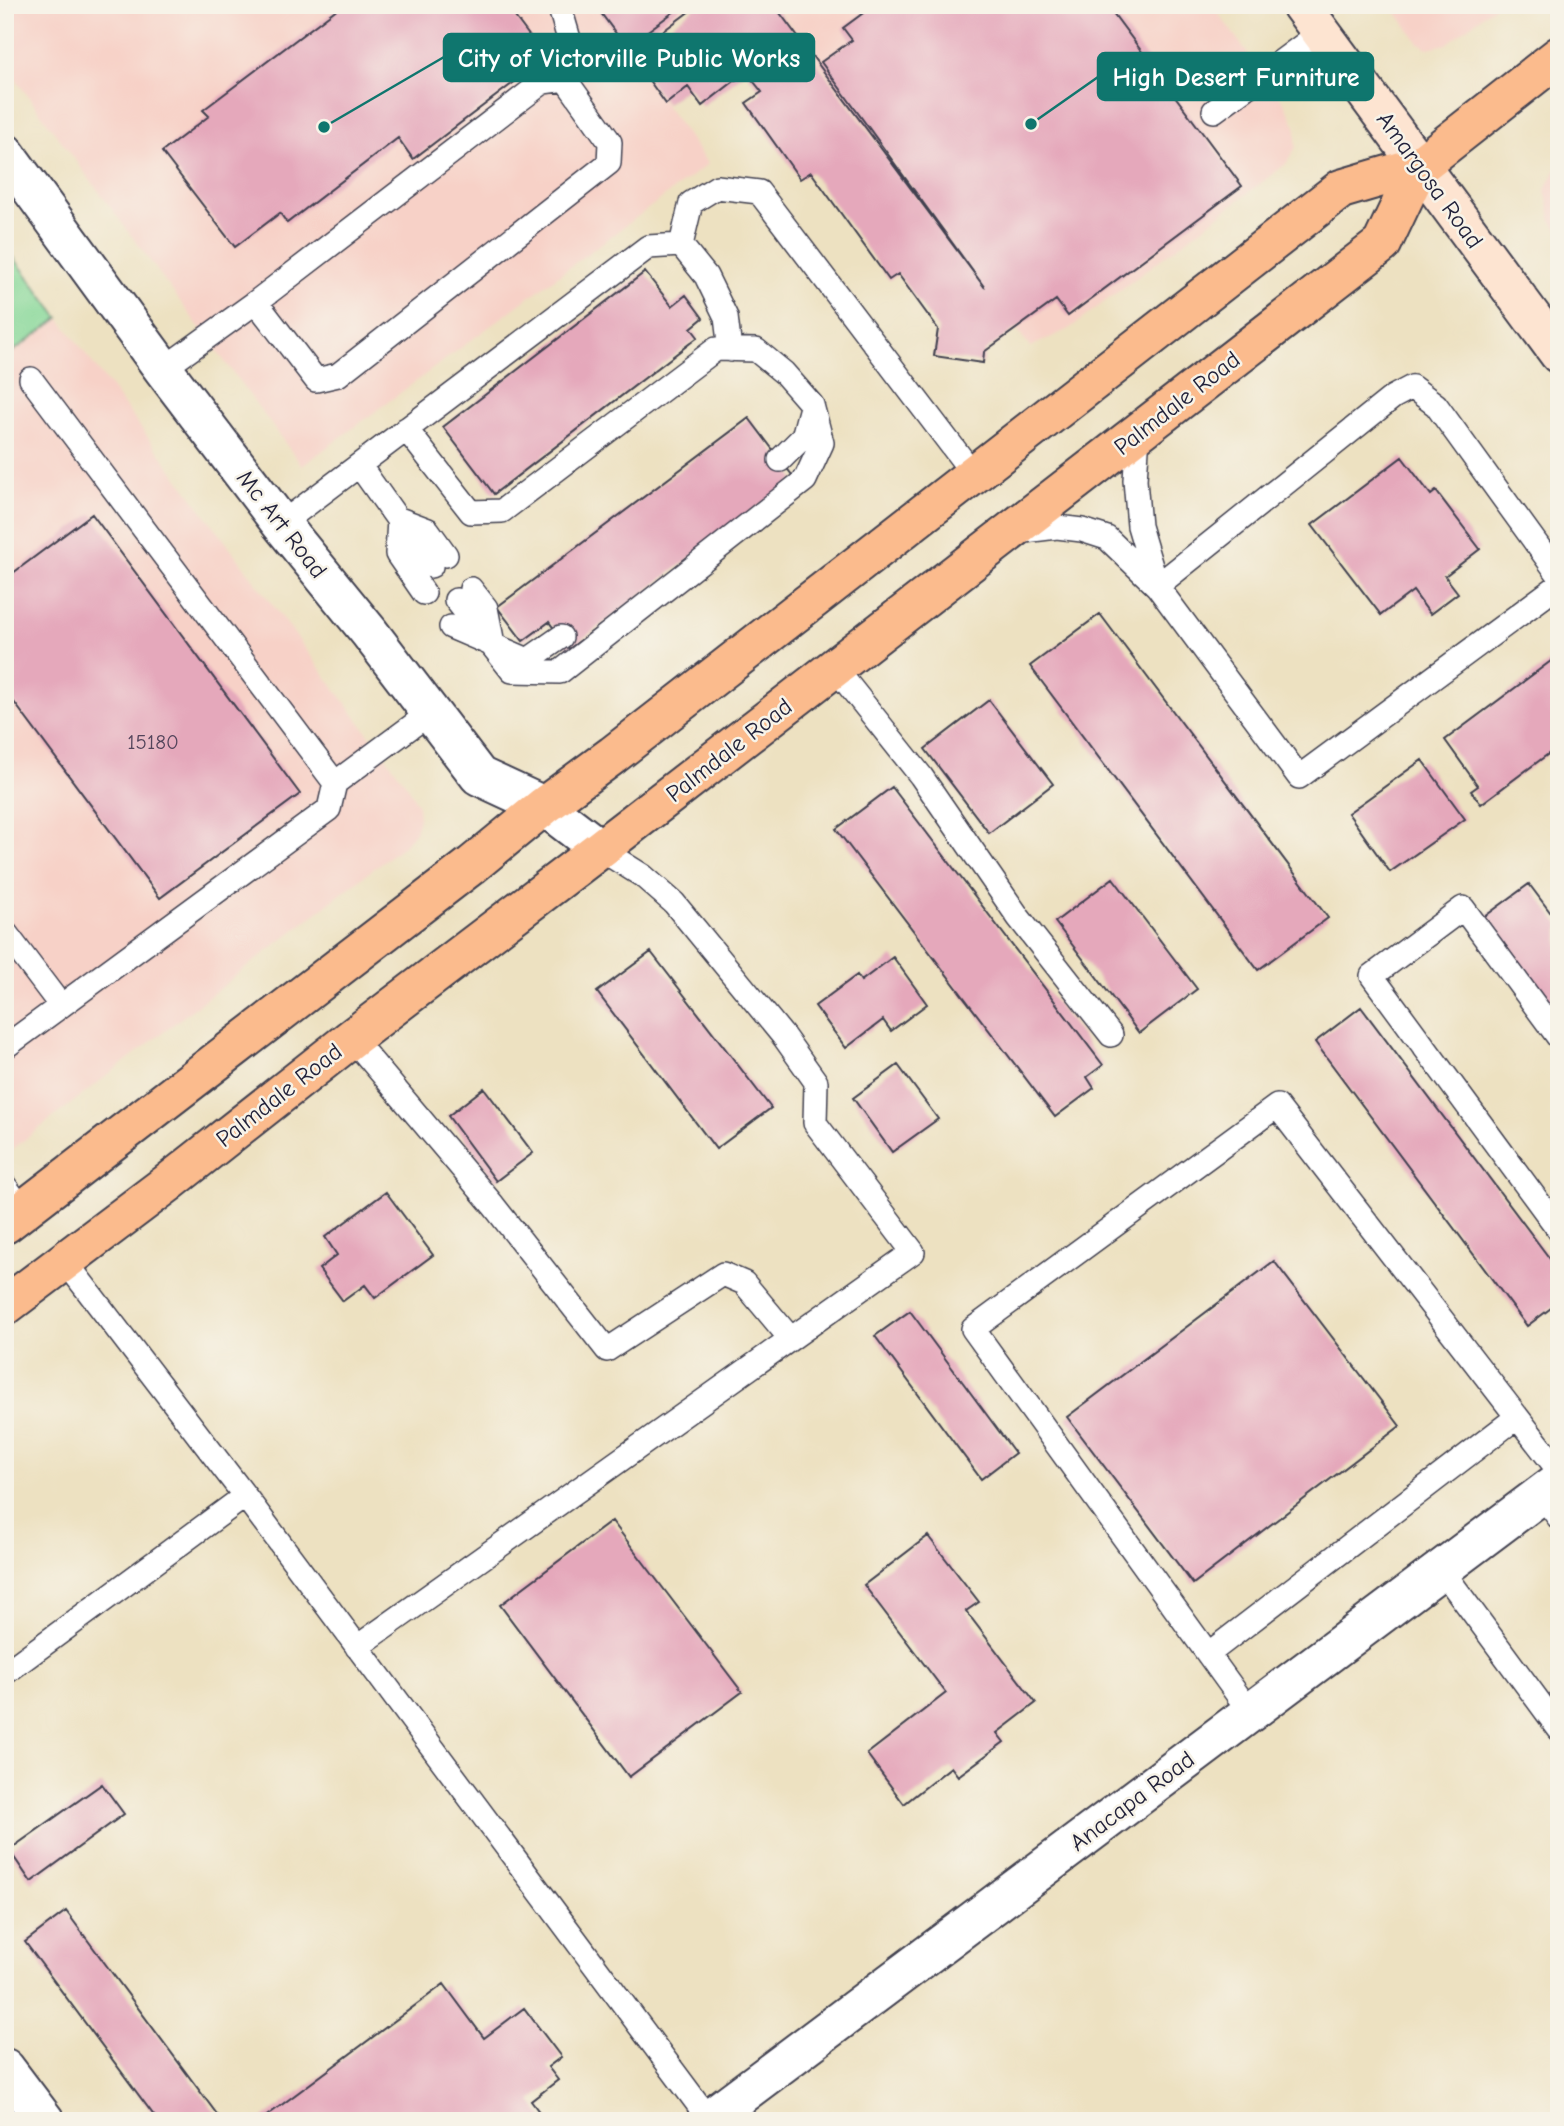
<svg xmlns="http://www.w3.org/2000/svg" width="1564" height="2126" viewBox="0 0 1564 2126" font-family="'Comic Neue',sans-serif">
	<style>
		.built { fill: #f7d1c7 }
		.green { fill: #87d899; stroke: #547d6a; stroke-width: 2 }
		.building { fill: #e5a8bb }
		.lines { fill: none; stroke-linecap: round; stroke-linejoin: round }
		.service-casing { stroke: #403f4f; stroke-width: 26 }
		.minor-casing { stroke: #403f4f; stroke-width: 42 }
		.secondary-casing { stroke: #403f4f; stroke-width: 42 }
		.trunk-casing { stroke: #403f4f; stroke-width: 42 }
		.service { stroke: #fff; stroke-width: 23 }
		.minor { stroke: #fff; stroke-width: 38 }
		.secondary { stroke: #fde4d1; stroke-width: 38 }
		.trunk { stroke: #fbbb8d; stroke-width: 38 }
		.labels { text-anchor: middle; stroke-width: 5; stroke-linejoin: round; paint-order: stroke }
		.number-label { font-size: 21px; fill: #53445b }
		.street-label { font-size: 24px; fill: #22223b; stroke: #f7f3e8 }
		.leader { fill: none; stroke: #0f766e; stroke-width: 2.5 }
		.callout-dot { fill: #0f766e; stroke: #f7f3e8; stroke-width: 2.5 }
		.callout { fill: #0f766e; stroke: #0f766e; stroke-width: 2.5 }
		.callout-label { font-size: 26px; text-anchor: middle; font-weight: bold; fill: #fff }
	</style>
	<rect width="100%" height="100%" fill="#f7f3e8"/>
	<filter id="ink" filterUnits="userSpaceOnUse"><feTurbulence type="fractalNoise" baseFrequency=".0143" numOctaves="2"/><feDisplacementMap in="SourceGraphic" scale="14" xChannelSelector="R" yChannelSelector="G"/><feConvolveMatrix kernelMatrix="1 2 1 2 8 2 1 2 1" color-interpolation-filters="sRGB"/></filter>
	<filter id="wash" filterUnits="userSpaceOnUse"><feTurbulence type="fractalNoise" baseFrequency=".00686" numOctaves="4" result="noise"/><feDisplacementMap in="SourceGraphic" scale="28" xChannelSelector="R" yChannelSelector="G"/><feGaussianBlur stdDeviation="1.57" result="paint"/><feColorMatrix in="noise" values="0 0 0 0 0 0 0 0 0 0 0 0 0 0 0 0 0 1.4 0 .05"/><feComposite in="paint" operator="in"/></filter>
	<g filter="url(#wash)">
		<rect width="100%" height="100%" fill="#ede1c1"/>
		<path class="built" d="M5 5H689L627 52 708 164 302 466 5 65Z
			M776 5H1212L1284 102 1296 126V147L1286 164 1069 329 1030 347Z
			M1391 5H1496L1447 44 1427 48 1419 43Z
			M1559 164V232L1552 222 1545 190Z
			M59 318 409 788 418 806 419 818 415 832 404 845 5 1155V357Z"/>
		<path class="green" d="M5 246 59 318 5 357Z"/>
		<g id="blocks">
			<path class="building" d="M342 5H506L546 58 413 159 398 138 287 223 280 213 235 247 162 152 209 116 203 110Z
				M595 5H683L626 47Z
				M698 5H774L985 288 821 62 852 40 843 28 874 5H1107L1242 186 1068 316 1056 300 984 352 983 363 934 356 938 329 898 274 889 280 811 172 800 179 746 103 762 92 746 72 702 106 688 87 666 104 631 55Z
				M645 272 672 306 686 295 703 318 691 328 698 337 494 494 443 427Z
				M749 418 795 479 569 649 549 622 523 641 497 607Z
				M1402 457 1431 495 1436 491 1480 549 1445 576 1458 593 1430 614 1413 591 1381 615 1312 525Z
				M92 514 300 794 160 898 5 690V579Z
				M1100 614 1328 918 1258 970 1030 666Z
				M1559 655V746L1481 804 1471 791 1478 786 1445 740Z
				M989 700 1053 784 989 833 925 749Z
				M1422 760 1465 819 1390 872 1348 813Z
				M892 787 1103 1065 1087 1077 1094 1088 1055 1117 836 829Z
				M1113 878 1197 989 1139 1033 1055 922Z
				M1529 884 1559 924V1018L1484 917Z
				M651 952 771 1108 716 1149 597 992Z
				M893 957 927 1004 891 1031 883 1020 846 1048 815 1006 857 975 861 981Z
				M1361 1007 1559 1271V1302L1527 1326 1315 1042Z
				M898 1065 938 1119 892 1152 853 1098Z
				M484 1088 533 1153 496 1181 448 1116Z
				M386 1192 433 1255 375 1298 365 1285 343 1301 319 1269 337 1255 325 1237Z
				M1274 1261 1400 1426 1193 1584 1067 1417Z
				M910 1311 1015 1453 981 1479 875 1336Z
				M612 1521 742 1692 629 1777 500 1605Z
				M928 1536 979 1602 966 1611 1036 1703 997 1733 1004 1742 958 1776 951 1767 904 1804 867 1754 946 1693 864 1585Z
				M102 1784 124 1814 31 1882 9 1850Z
				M66 1911 222 2121H158L25 1942Z
				M444 1984 484 2038 524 2008 561 2057 548 2067 558 2080 531 2101 546 2121H260Z"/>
		</g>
	</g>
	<g filter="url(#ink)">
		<use href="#blocks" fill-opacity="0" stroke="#403f4f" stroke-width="2"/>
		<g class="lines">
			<defs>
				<path id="service" d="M559 5 569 39 565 79
					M1214 111 1321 32
					M681 245 691 203 717 187 759 192 974 475
					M681 245 706 276 726 317 730 350
					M163 369 256 302 543 82 565 79 610 142 609 163 338 375 316 380 256 302
					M31 379 335 783
					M406 429 471 512 502 511 716 349 756 350 784 373 812 405 822 443 805 480 560 672 512 671 456 600
					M1138 434 1135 480 1139 526 1156 583
					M780 460 803 437 811 407
					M359 465 431 566
					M399 519 397 554 424 593
					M399 519 428 530 446 555
					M281 524 648 247 681 245
					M1016 532 1057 527 1082 530 1107 538 1157 586 1299 777 1559 585
					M1157 586 1393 397 1412 387 1436 405 1559 575
					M471 589 486 608 493 644
					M451 627 528 660 561 637
					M835 668 921 776 1019 918 1111 1035
					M5 932 61 1006
					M352 1038 493 1205 607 1350 723 1274 744 1283 790 1338
					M1559 1038 1463 908 1372 976 1559 1230
					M5 1047 329 809 335 783 431 712
					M5 1186 23 1210
					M65 1261 245 1496 709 2119
					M1541 1494 1559 1518
					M1441 1569 1559 1729
					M357 1647 913 1252 815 1123 816 1082 784 1037 674 903 643 876 600 849
					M1208 1654 1517 1417
					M5 1673 245 1496
					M1250 1712 973 1329 1277 1106 1559 1471"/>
				<path id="minor" d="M5 153 163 369 281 524 369 632 479 776 544 806 600 849
					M5 2068 45 2121
					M706 2121 1559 1481"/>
				<path id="secondary" d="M1301 5 1559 354"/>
				<path id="trunk" d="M5 1224 472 865 544 806 613 755 1341 189 1419 166 1559 56
					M5 1306 168 1183 352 1038 600 849 1382 244 1419 166"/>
			</defs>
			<use href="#service" class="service-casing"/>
			<use href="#minor" class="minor-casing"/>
			<use href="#secondary" class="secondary-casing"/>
			<use href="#trunk" class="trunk-casing"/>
			<use href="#service" class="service"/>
			<use href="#minor" class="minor"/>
			<use href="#secondary" class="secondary"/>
			<use href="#trunk" class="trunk"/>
		</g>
	</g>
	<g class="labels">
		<g class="number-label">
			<text x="153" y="749">15180</text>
		</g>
		<g class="street-label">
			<text transform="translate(1430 180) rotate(54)" y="8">Amargosa Road</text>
			<text transform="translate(1177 403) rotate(-38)" y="8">Palmdale Road</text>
			<text transform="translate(282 524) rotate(52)" y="8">Mc Art Road</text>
			<text transform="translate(729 750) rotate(-38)" y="8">Palmdale Road</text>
			<text transform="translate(279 1095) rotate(-38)" y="8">Palmdale Road</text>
			<text transform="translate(1132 1801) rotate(-37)" y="8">Anacapa Road</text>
		</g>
	</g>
	<path class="leader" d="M324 127L444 57M1031 124L1098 77"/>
	<g class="callout-dot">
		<circle cx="324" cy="127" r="7"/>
		<circle cx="1031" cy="124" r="7"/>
	</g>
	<g class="callout">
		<rect x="444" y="34" width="370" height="47" rx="7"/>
		<rect x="1098" y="53" width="275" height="47" rx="7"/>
	</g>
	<g class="callout-label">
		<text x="629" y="67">City of Victorville Public Works</text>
		<text x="1236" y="86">High Desert Furniture</text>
	</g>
	<rect width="1564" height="2126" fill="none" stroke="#f7f3e8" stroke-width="28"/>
</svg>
